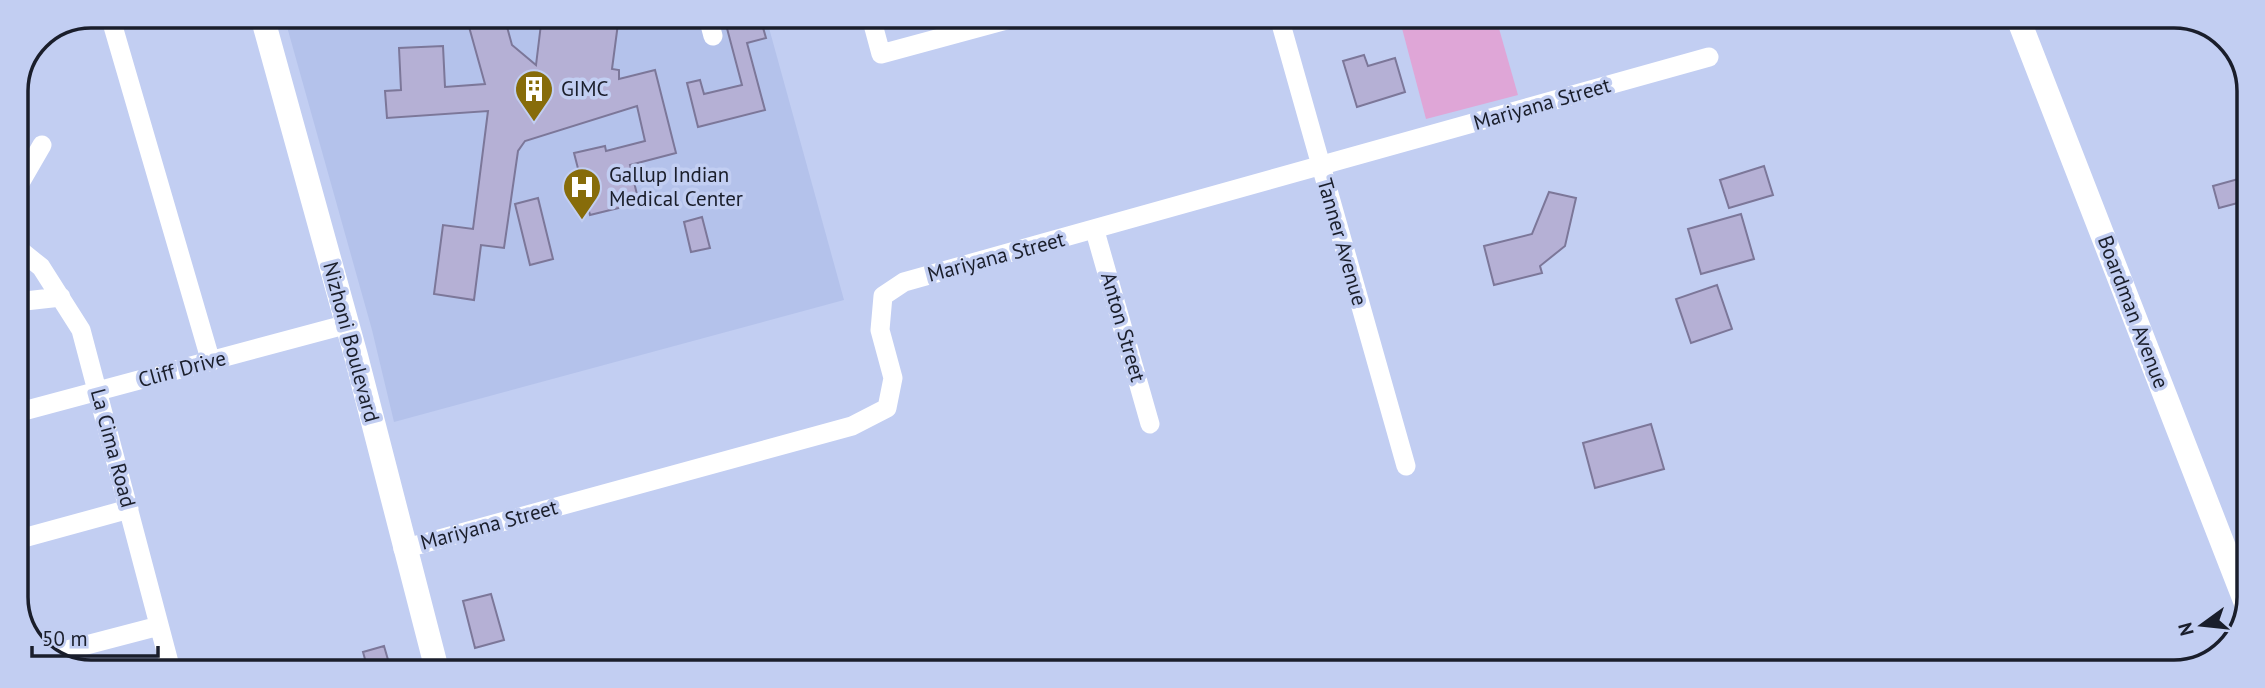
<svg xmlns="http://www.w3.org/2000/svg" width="2265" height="688" viewBox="0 0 2265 688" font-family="'PT Sans',sans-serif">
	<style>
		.built { fill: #b4c2eb }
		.green { fill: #dfa6d7 }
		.building { fill: #b5b0d5; stroke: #7c7799; stroke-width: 2 }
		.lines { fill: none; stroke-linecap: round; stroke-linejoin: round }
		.minor { stroke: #fff; stroke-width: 19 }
		.major { stroke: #fff; stroke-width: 24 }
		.labels { text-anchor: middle; stroke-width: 7; stroke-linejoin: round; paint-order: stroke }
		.poi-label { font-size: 21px; fill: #1a1e2b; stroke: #c2cef2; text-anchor: start }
		.street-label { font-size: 21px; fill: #1a1e2b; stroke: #c2cef2 }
		.rim { fill: none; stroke: #1a1e2b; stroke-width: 3.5 }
	</style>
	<rect width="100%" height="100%" fill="#c2cef2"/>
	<path class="built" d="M284 16 766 17 844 300 394 422 372 330Z"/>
	<path class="green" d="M1399 17 1496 18 1518 95 1426 119Z"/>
	<path class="building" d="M466 16H504L512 45 536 65 542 16H619L612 69 619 70V79L655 70 676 153 630 165 639 203 590 215 574 153 605 146 606 151 645 141 637 106 525 141 518 151 504 248 481 245 474 300 434 294 443 225 473 229 488 111 387 118 385 91 401 90 399 48 443 46 445 87 485 84Z
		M724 17H760L766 38 747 43 765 110 698 127 687 83 700 80 704 94 742 85Z
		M1364 55 1368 66 1395 58 1405 92 1357 107 1343 61Z
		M1764 166 1773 195 1729 208 1720 180Z
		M2249 176V200L2219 208 2213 186Z
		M1549 192 1576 198 1565 246 1540 266 1542 273 1494 285 1484 246 1532 234Z
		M538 198 553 259 530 265 515 204Z
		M1741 214 1754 259 1701 274 1688 229Z
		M702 217 710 248 691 252 684 222Z
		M1717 285 1732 329 1691 343 1676 299Z
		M1651 424 1664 469 1595 488 1583 443Z
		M491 594 504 640 475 648 463 601Z
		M384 646 391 670H368L363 652Z"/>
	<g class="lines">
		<path class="minor" d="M110 16 211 362
			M708 17 713 36
			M871 17 881 54 1018 17
			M1279 17 1406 466
			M16 190 42 145
			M1095 231 1150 424
			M16 247 41 267 81 330 171 670
			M16 302 61 297
			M16 413 348 324
			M16 540 129 509
			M403 549 852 426 887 408 893 378 880 330 883 296 904 282 1709 57
			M48 655 159 626"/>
		<path class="major" d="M262 16 356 356 437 670
			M2018 18 2247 606"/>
	</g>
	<defs>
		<symbol id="building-pin" viewBox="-11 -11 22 30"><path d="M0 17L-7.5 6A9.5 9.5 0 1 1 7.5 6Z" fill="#876c0a" stroke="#c2cef2"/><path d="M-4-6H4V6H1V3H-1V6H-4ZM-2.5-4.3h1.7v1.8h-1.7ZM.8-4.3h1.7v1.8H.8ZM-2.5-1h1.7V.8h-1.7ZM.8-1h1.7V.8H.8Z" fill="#fff"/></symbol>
		<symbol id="hospital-pin" viewBox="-11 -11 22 30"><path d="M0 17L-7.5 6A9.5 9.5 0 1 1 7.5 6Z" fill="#876c0a" stroke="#c2cef2"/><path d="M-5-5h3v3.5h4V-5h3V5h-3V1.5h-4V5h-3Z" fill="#fff"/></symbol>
	</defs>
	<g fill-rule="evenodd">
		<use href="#building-pin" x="512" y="67" width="44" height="60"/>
		<use href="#hospital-pin" x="560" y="165" width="44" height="60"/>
	</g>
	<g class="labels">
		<g class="poi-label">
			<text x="561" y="96">GIMC</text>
			<text x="609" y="182">Gallup Indian<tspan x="609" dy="24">Medical Center</tspan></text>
		</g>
		<g class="street-label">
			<text transform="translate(1542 104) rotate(-16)" y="7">Mariyana Street</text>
			<text transform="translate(1342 242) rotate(74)" y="7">Tanner Avenue</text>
			<text transform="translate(996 257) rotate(-15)" y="7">Mariyana Street</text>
			<text transform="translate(2133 312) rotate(69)" y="7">Boardman Avenue</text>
			<text transform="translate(1123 327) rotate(74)" y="7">Anton Street</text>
			<text transform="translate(351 342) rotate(75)" y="7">Nizhoni Boulevard</text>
			<text transform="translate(182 369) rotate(-15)" y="7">Cliff Drive</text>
			<text transform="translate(113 448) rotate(75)" y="7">La Cima Road</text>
			<text transform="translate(489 525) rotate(-15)" y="7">Mariyana Street</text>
		</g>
	</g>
	<path d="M0 0H2265V688H0ZM91 28H2174A63 63 0 0 1 2237 91V597A63 63 0 0 1 2174 660H91A63 63 0 0 1 28 597V91A63 63 0 0 1 91 28Z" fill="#c2cef2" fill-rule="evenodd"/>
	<path class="rim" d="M91 28H2174A63 63 0 0 1 2237 91V597A63 63 0 0 1 2174 660H91A63 63 0 0 1 28 597V91A63 63 0 0 1 91 28Z"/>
	<g transform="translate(2202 625) rotate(255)" stroke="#c2cef2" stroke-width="5" paint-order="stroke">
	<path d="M0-5L12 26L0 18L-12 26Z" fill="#1a1e2b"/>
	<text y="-10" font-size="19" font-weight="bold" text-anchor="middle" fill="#1a1e2b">N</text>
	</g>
	<path d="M32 646v10h126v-10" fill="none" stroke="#1a1e2b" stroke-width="3.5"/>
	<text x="42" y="646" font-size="21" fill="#1a1e2b" stroke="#c2cef2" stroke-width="5" paint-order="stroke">50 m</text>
</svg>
